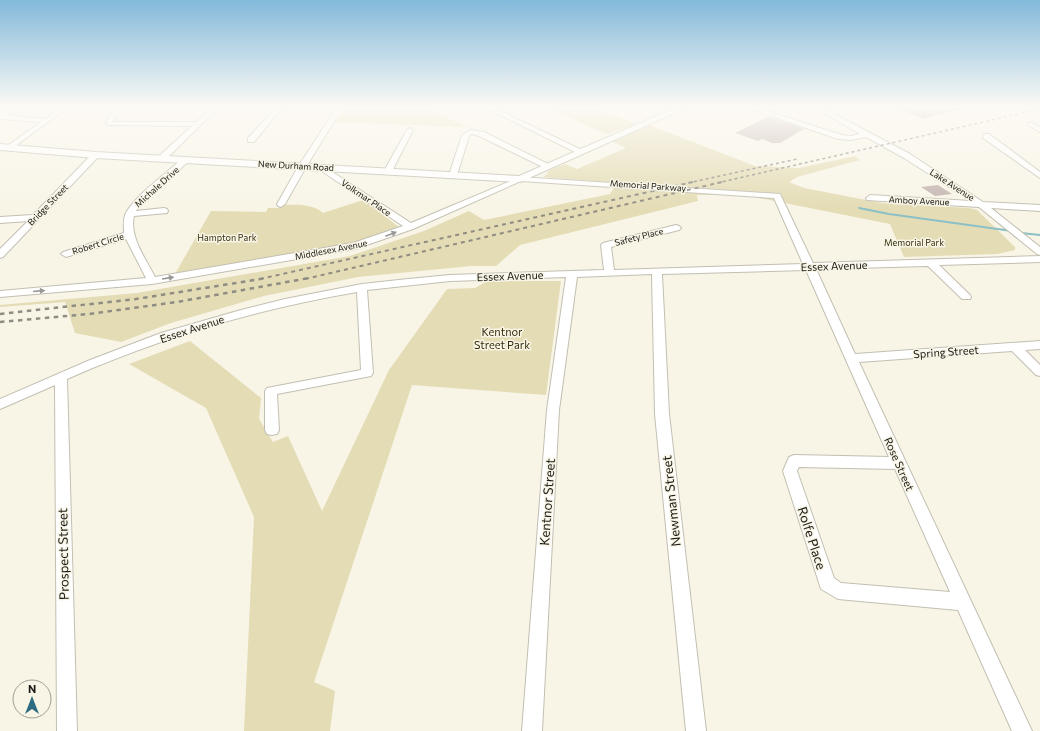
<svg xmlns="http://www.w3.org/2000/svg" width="1040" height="731" viewBox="0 0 1040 731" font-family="Commissioner,sans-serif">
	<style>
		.green { fill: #e4dcb5 }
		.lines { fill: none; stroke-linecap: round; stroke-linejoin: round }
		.stream { stroke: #8cc0c7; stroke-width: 2 }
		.building { fill: #c4b5b1 }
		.minor-casing { stroke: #c2bfb2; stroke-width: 2 }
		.major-casing { stroke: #c2bfb2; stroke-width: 2 }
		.minor { fill: #fff; fill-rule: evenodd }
		.major { fill: #fff; fill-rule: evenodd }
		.rail-far2 { stroke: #8f8d83; stroke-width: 1.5; stroke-dasharray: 3 3; stroke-linecap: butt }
		.rail-far1 { stroke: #8f8d83; stroke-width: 2; stroke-dasharray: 4 4; stroke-linecap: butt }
		.rail { stroke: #8f8d83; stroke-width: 2.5; stroke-dasharray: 4.5 4.5; stroke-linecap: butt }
		.oneway { fill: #989895 }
		.labels { text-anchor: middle; stroke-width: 3; stroke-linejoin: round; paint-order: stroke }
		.far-street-label { font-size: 9px; fill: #1a1914; stroke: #f8f5e7 }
		.far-park-label { font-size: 9px; fill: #342d0b; stroke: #f8f5e7 }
		.street-label { font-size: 11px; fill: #1a1914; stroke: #f8f5e7 }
		.park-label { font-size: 11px; fill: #342d0b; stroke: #f8f5e7 }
		.near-street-label { font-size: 13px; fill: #1a1914; stroke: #f8f5e7 }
	</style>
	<rect width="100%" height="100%" fill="#f8f5e7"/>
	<path class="green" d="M346 107H423L468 127 335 122Z
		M544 107H592L637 124 607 134Z
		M649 125 755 166 799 168 855 156 860 160 797 177 789 182 804 188 882 203 969 208 977 210 1015 247V250L997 254 904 257 890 224 744 195H697L698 201 520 245 496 266H471L358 277 264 296 171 323 121 342 75 333 65 302 0 307V305L137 293 350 256 424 231 469 211 484 220 610 194 617 183 543 177 547 174 548 171 565 164 577 169 626 148 613 142Z
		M363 200 399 227 363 240 346 244 175 274 211 211 266 212 268 208H279L281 205C296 205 311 203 323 213Z
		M487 281H561L546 395 412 385 314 682 335 691 330 731H244L254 517 206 408 129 364 190 341 261 398 259 419 273 442 288 436 322 511 389 370 447 289 475 288Z"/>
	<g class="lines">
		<path class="stream" d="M859 208 889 214 1012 231
			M1021 233 1040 235"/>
	</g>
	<path class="building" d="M895 107H961V109L923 119Z
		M767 117 785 122 804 129 780 143H772L762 139 758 141 735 133Z
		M938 185 952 194 935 196 921 187Z"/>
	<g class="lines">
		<defs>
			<path id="minor" d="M7 107H14L6 115 46 119 61 107H68L10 150 6 148 7 146 41 122 0 119V113Z
				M116 107H122L112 122H196L213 107H219L164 161H158V157L192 126 108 125 106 122Z
				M277 107H283L254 142H248V138Z
				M337 107H343L306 167 285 204 281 207 278 206 277 204 298 167Z
				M484 107H492L584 151 580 153H577Z
				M745 107H754L842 135 851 136 860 134 814 107H821L910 154 983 202 1040 205V211L991 208 1040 247V255L1037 254 979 207 867 200 866 198 870 195 971 201 904 158 866 137 851 140 838 139Z
				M1030 122 1040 127V132L1028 125 1027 124Z
				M410 128 413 130 392 171 391 173H385L384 171 407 130Z
				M471 130 484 132 552 166 548 168H545L479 136 472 134 469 136 457 175 453 177H450L449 175 462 135Z
				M983 134H989L1040 172V178L983 138Z
				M93 153H96L100 155 3 257 0 258V249L28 221 0 223V217L33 215Z
				M183 158H186L190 160 141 204 136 211 164 208 167 209 168 211 167 213 134 216C129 237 146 259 155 277L353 243 403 226 320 170 319 168 323 166 411 223 520 177 780 194 813 263 1040 256V262L939 265 970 295 971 297 970 299H962L928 266 816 269 855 354 1040 341V349L1025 350 1040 365V376L1036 375 1012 351 859 362 1032 731H1012L958 610 838 599 821 589 783 471 789 457 794 455 889 457 806 270 662 274 669 414 706 731H686L655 414 652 274 577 277 559 410 542 731H522L547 410 566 277 450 281 367 290 373 373 371 376 277 394 279 430 277 434 272 435 267 434 265 430V391L267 388 361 370 357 292C257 309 160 338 67 379L77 731H57L55 385 0 409V399L90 360 161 333 241 310 285 299 362 284 408 279 450 275 604 270 601 245 603 243 676 225 679 226 681 228 679 230 611 247 614 270 803 264 774 198 521 181 413 229 355 249 152 284 0 297V291L146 278 126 239 66 257 61 254 63 252 124 233C124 227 123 221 125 215 133 197 168 172 183 158ZM799 467 895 469 950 592 841 583 834 578 797 471Z"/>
			<path id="major" d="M677 107H688L520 182 96 158 0 150V144L96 152 519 176Z"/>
		</defs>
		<use href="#minor" class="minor-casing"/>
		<use href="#major" class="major-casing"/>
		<use href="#minor" class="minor"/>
		<use href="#major" class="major"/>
		<path class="rail-far2" d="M688 183 797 159
			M717 183 1040 109"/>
		<path class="rail-far1" d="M260 279 693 182
			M305 279 722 182"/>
		<path class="rail" d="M0 314 136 299 267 278
			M0 322 89 314 177 302 309 278"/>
	</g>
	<defs><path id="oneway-solid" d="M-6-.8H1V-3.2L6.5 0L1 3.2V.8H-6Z"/></defs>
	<g class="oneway">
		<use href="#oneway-solid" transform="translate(391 234) rotate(-21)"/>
		<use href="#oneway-solid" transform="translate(168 278) rotate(-9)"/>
		<use href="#oneway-solid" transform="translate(39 291) rotate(-5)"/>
	</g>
	<linearGradient id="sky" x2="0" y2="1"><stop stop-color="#83b9db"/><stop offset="0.51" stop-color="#fcfaf4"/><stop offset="1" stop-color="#fcfaf4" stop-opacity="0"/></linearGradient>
	<rect width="1040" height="209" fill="url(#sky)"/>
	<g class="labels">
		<g class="far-street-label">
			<text transform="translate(296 166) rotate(3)" y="3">New Durham Road</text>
			<text transform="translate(952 185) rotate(33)" y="3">Lake Avenue</text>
			<text transform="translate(648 186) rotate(4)" y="3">Memorial Parkway</text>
			<text transform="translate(157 187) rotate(-42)" y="3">Michale Drive</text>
			<text transform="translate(366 198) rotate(34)" y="3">Volkmar Place</text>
			<text transform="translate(919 201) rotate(3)" y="3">Amboy Avenue</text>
			<text transform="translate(48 205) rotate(-46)" y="3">Bridge Street</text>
			<text transform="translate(639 237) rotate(-14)" y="3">Safety Place</text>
			<text transform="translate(98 244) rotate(-17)" y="3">Robert Circle</text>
			<text transform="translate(331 250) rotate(-11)" y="3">Middlesex Avenue</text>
		</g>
		<g class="far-park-label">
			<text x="227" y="241">Hampton Park</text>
			<text x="914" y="246">Memorial Park</text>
		</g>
		<g class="street-label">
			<text transform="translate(834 266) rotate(-2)" y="4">Essex Avenue</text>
			<text transform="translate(510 276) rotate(-2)" y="4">Essex Avenue</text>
			<text transform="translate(192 329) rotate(-18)" y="4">Essex Avenue</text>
			<text transform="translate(946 352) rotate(-4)" y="4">Spring Street</text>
			<text transform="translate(899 464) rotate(66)" y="4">Rose Street</text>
		</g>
		<g class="park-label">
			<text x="502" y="336">Kentnor<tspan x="502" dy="13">Street Park</tspan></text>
		</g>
		<g class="near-street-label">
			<text transform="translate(671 501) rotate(-96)" y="5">Newman Street</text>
			<text transform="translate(547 502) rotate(-86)" y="5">Kentnor Street</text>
			<text transform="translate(812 538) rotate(72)" y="5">Rolfe Place</text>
			<text transform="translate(63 554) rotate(-91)" y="5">Prospect Street</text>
		</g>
	</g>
	<g transform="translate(32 699)"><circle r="19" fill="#f8f5e7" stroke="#9f9d93"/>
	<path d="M0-3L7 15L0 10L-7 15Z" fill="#2d6c81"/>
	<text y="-6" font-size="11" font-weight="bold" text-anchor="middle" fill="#1a1914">N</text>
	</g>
</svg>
